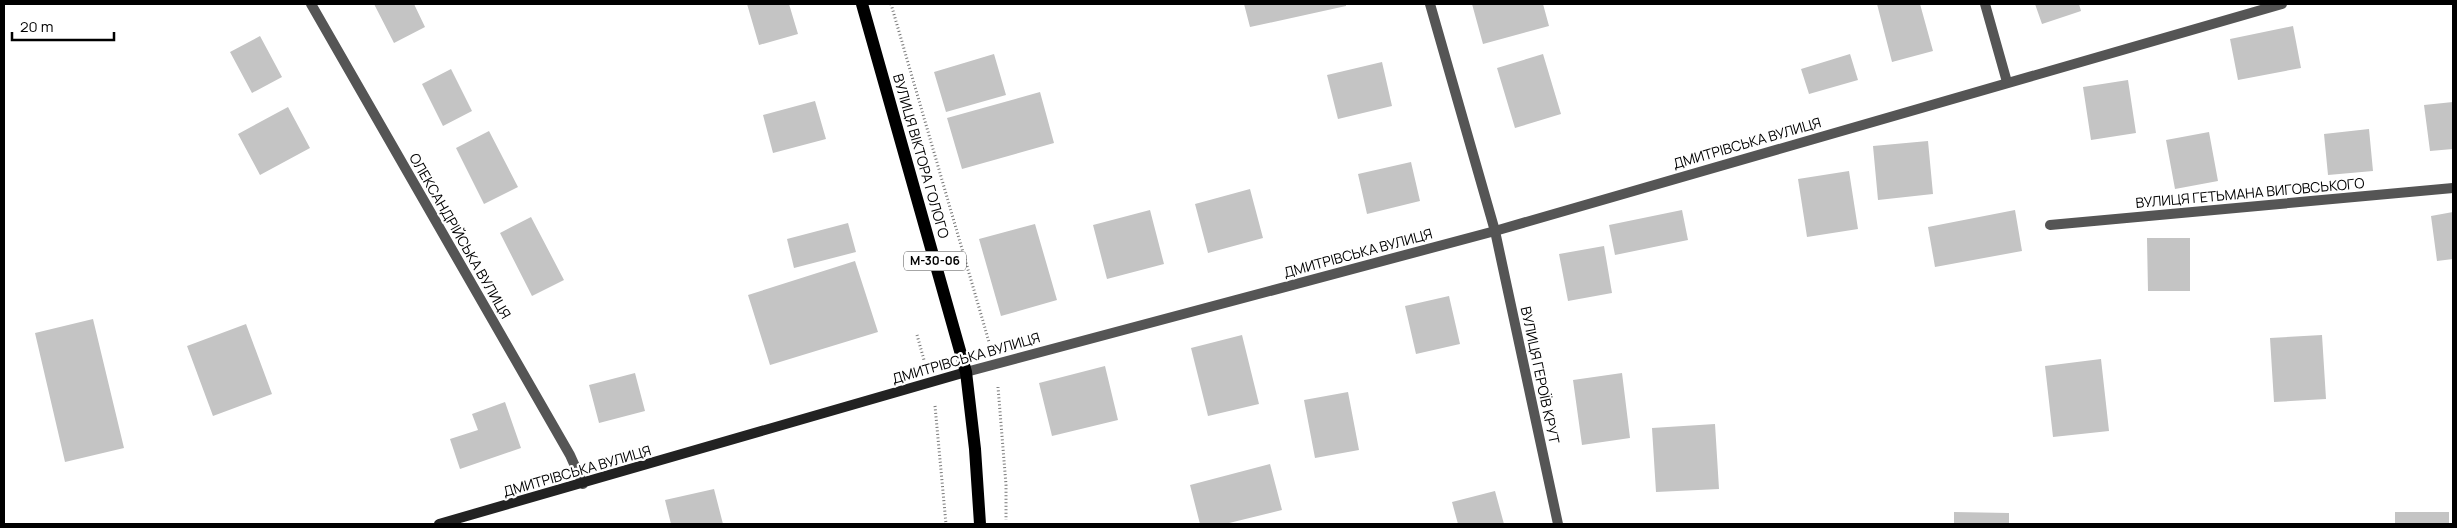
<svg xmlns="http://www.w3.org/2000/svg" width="2457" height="528" viewBox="0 0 2457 528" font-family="Manrope,sans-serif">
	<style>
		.building { fill: #c4c4c4 }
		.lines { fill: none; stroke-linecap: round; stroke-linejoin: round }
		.path { stroke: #777; stroke-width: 3; stroke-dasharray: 1 2.5; stroke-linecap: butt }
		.minor { stroke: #555; stroke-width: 10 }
		.tertiary { stroke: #555; stroke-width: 10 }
		.secondary { stroke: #222; stroke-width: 10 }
		.primary { stroke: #000; stroke-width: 12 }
		.labels { text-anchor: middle; stroke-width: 4.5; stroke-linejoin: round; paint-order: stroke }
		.shield { fill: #fff; stroke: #4c4c4c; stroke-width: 1 }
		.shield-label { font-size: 12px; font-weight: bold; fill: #000 }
		.street-label { font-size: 14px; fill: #000; stroke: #fff }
	</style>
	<rect width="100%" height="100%" fill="#fff"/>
	<path class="building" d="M374 4H414L425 27 394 43Z
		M747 4H789L798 34 759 45Z
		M1244 4H1346V6L1250 27Z
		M1472 4H1543L1549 26 1483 44Z
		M1877 4H1920L1933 51 1892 62Z
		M2035 4H2079L2081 11 2042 24Z
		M2293 26 2301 68 2238 80 2230 39Z
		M260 36 282 77 252 93 230 52Z
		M994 54 1006 95 946 112 934 72Z
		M1543 54 1561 114 1515 128 1497 68Z
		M1850 54 1858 80 1809 94 1801 69Z
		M1382 62 1392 106 1338 119 1327 75Z
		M451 69 472 111 443 126 422 84Z
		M2128 80 2136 133 2091 140 2083 87Z
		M1040 92 1054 143 962 169 947 118Z
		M815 101 826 139 773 153 763 115Z
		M2453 102V149L2430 151 2424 105Z
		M288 107 310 148 260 175 238 134Z
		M2369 129 2373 171 2328 175 2324 134Z
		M489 131 518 187 484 204 456 148Z
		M2209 132 2218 181 2175 189 2166 140Z
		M1928 141 1933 194 1878 200 1873 146Z
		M1411 162 1420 201 1367 214 1358 174Z
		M1849 171 1858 229 1807 237 1798 179Z
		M1250 189 1263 238 1208 253 1195 204Z
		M1150 210 1164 264 1107 279 1093 225Z
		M1682 210 1688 240 1615 255 1609 225Z
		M2015 210 2022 251 1935 267 1928 227Z
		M2453 212V259L2437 261 2431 216Z
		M531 217 564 280 532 296 500 233Z
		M848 223 856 252 794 268 787 239Z
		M1035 224 1057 300 1001 316 979 239Z
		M2147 238H2190V291H2148Z
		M1604 246 1612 293 1568 301 1559 254Z
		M855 261 878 332 770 365 748 295Z
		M1449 296 1460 344 1416 354 1405 306Z
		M93 319 124 448 65 462 35 333Z
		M246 324 272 394 213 416 187 346Z
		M1242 335 1259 404 1208 416 1191 348Z
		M2322 335 2326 399 2274 402 2270 338Z
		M2101 359 2109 431 2053 437 2045 366Z
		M1105 366 1118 420 1052 436 1039 383Z
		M635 373 645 411 599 423 589 385Z
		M1622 373 1630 438 1582 445 1573 380Z
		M1348 392 1359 450 1315 458 1304 400Z
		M505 402 521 448 460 469 450 439 478 430 472 414Z
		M1715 424 1719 489 1656 492 1652 428Z
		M1270 464 1282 510 1225 524H1200L1190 485Z
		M714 489 723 524H671L665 500Z
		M1495 491 1504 524H1458L1452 502Z
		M1954 512 2009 513V524H1954Z
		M2395 512H2449V524H2395Z"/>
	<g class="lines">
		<path class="path" d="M891 4 989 342
			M917 335 924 360
			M998 387 1006 485V520
			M935 406 946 524"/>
		<path class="minor" d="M311 4 570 455 583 484
			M1430 4 1495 231 1558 524
			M1985 4 2007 82
			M2050 225 2453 188"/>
		<path class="tertiary" d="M966 372 1495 231 2282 4"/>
		<path class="secondary" d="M439 524 966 372"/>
		<path class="primary" d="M862 4 966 372 975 449 980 524"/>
	</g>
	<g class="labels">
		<rect class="shield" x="904" y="251.5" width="62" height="19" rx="4"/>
		<g class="shield-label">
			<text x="935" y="265">М-30-06</text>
		</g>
		<g class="street-label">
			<text transform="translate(1747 143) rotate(-16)" y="5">ДМИТРІВСЬКА ВУЛИЦЯ</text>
			<text transform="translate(921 156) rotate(74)" y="5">ВУЛИЦЯ ВІКТОРА ГОЛОГО</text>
			<text transform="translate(2250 193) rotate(-5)" y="5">ВУЛИЦЯ ГЕТЬМАНА ВИГОВСЬКОГО</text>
			<text transform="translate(460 236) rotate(60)" y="5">ОЛЕКСАНДРІЙСЬКА ВУЛИЦЯ</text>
			<text transform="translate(1358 253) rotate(-15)" y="5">ДМИТРІВСЬКА ВУЛИЦЯ</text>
			<text transform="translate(966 358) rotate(-16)" y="5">ДМИТРІВСЬКА ВУЛИЦЯ</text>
			<text transform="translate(1540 375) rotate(78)" y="5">ВУЛИЦЯ ГЕРОЇВ КРУТ</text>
			<text transform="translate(577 471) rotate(-16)" y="5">ДМИТРІВСЬКА ВУЛИЦЯ</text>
		</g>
	</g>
	<rect width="2457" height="528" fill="none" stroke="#000000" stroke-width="10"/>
	<path d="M12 32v8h102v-8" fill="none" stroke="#000000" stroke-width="2.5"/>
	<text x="20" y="32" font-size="15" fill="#000000" stroke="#ffffff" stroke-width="4" paint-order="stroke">20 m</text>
</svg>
